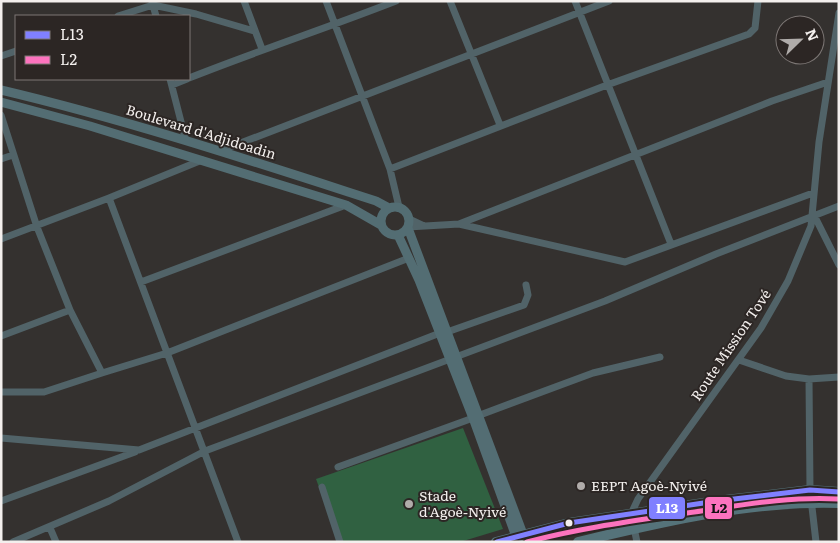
<svg xmlns="http://www.w3.org/2000/svg" width="840" height="543" viewBox="0 0 840 543" font-family="Literata,serif">
	<style>
		.green { fill: #306141 }
		.lines { fill: none; stroke-linecap: round; stroke-linejoin: round }
		.minor { stroke: #516368; stroke-width: 7 }
		.major { stroke: #536d73; stroke-width: 9 }
		.highway { stroke: #55737a; stroke-width: 10 }
		.bus-1-casing { stroke: #2c2624; stroke-width: 9 }
		.bus-2-casing { stroke: #2c2624; stroke-width: 9 }
		.bus-1 { stroke: #8080ff; stroke-width: 5 }
		.bus-2 { stroke: #fc73be; stroke-width: 5 }
		.poi-dot { fill: #b0acaa; stroke: #2c2624; stroke-width: 2 }
		.bus-dot { fill: #f3efed; stroke: #2c2624; stroke-width: 2 }
		.labels { text-anchor: middle; stroke-width: 4; stroke-linejoin: round; paint-order: stroke }
		.street-label { font-size: 14px; fill: #f3efed; stroke: #2c2624 }
		.poi-label { font-size: 14px; fill: #f3efed; stroke: #2c2624; text-anchor: start }
		.line-badge { stroke: #2c2624; stroke-width: 2 }
		.badge-label { font-size: 14px; text-anchor: middle; font-weight: bold; fill: #fff }
		.pale-badge-label { font-size: 14px; text-anchor: middle; font-weight: bold; fill: #111 }
	</style>
	<rect width="100%" height="100%" fill="#34312f"/>
	<path class="green" d="M463 428 503 529 460 542H339L316 479Z"/>
	<g class="lines">
		<path class="minor" d="M244 1 262 49
			M326 1 390 169 399 207
			M450 1 500 125
			M575 1 671 244
			M152 2 156 16
			M118 16 153 5 196 14 254 31
			M1 56 16 51
			M189 78C257 51 327 28 396 1
			M170 79 186 141
			M172 85 187 79
			M1 115 37 227 70 310 102 373 167 353 409 258
			M220 151 609 1
			M1 159 13 155
			M202 160 109 198 238 542
			M390 169 607 85 749 34 755 28 758 1
			M814 215 839 265
			M409 219 424 226
			M459 224 772 101 828 82
			M408 227 459 224 625 262 813 193
			M1 239 109 198
			M141 282 346 205
			M447 332 524 305 528 295 526 285
			M1 336 70 310
			M739 360 786 376 809 379 839 377
			M809 379 810 490 816 542
			M1 392H44L102 373
			M480 415 593 373 660 357
			M1 438 139 450 440 333
			M338 467 473 418
			M322 487 340 542
			M1 501 135 452
			M50 528 56 542
			M13 542 109 501 205 451 605 301 716 254 839 206
			M637 542 631 514 638 499 761 328 788 281 811 226 819 142 839 13"/>
		<path class="major" d="M1 90C128 120 252 161 376 201L389 208
			M1 102 90 126 346 205 381 225
			M381 221a14 14 0 1 1 28 0a14 14 0 1 1-28 0Z
			M408 228 526 542
			M398 235 419 280 473 418 518 542"/>
		<path class="highway" d="M496 542 569 523 717 501 810 490 839 492
			M578 542C661 522 754 500 839 503"/>
		<defs>
			<path id="bus-1" d="M497 542 569 523 717 501 810 490 839 492"/>
			<path id="bus-2" d="M527 542C580 528 633 521 687 513 737 506 788 496 838 499"/>
		</defs>
		<use href="#bus-1" class="bus-1-casing"/>
		<use href="#bus-2" class="bus-2-casing"/>
		<use href="#bus-1" class="bus-1"/>
		<use href="#bus-2" class="bus-2"/>
	</g>
	<g class="poi-dot">
		<circle cx="581" cy="486" r="5"/>
		<circle cx="409" cy="504" r="5"/>
	</g>
	<circle class="bus-dot" cx="569" cy="523" r="4.5"/>
	<g class="labels">
		<g class="street-label">
			<text transform="translate(201 132) rotate(17)" y="5">Boulevard d'Adjidoadin</text>
			<text transform="translate(731 345) rotate(-56)" y="5">Route Mission Tové</text>
		</g>
		<g class="poi-label">
			<text x="591" y="491">EEPT Agoè-Nyivé</text>
			<text x="419" y="501">Stade<tspan x="419" dy="16">d'Agoè-Nyivé</tspan></text>
		</g>
	</g>
	<g class="line-badge">
		<rect x="704" y="496" width="29" height="24" rx="5" fill="#fc73be"/>
		<rect x="648" y="496" width="38" height="24" rx="5" fill="#8080ff"/>
	</g>
	<g class="badge-label">
		<text x="667" y="513">L13</text>
	</g>
	<g class="pale-badge-label">
		<text x="719" y="513">L2</text>
	</g>
	<rect width="840" height="543" fill="none" stroke="#f3efed" stroke-width="5"/>
	<rect x="15" y="15" width="175" height="65" fill="#2c2624" stroke="#7c7674"/>
	<rect x="25" y="31" width="25" height="8" fill="#8080ff" stroke="#7c7674"/>
	<text x="60" y="40" font-size="15" fill="#f3efed">L13</text>
	<rect x="25" y="56" width="25" height="8" fill="#fc73be" stroke="#7c7674"/>
	<text x="60" y="65" font-size="15" fill="#f3efed">L2</text>
	<g transform="translate(800 40) rotate(67)"><circle r="24" fill="#2c2624" stroke="#7c7674"/>
	<path d="M0-4L9 19L0 12L-9 19Z" fill="#b0acaa"/>
	<text y="-8" font-size="14" font-weight="bold" text-anchor="middle" fill="#f3efed">N</text>
	</g>
</svg>
